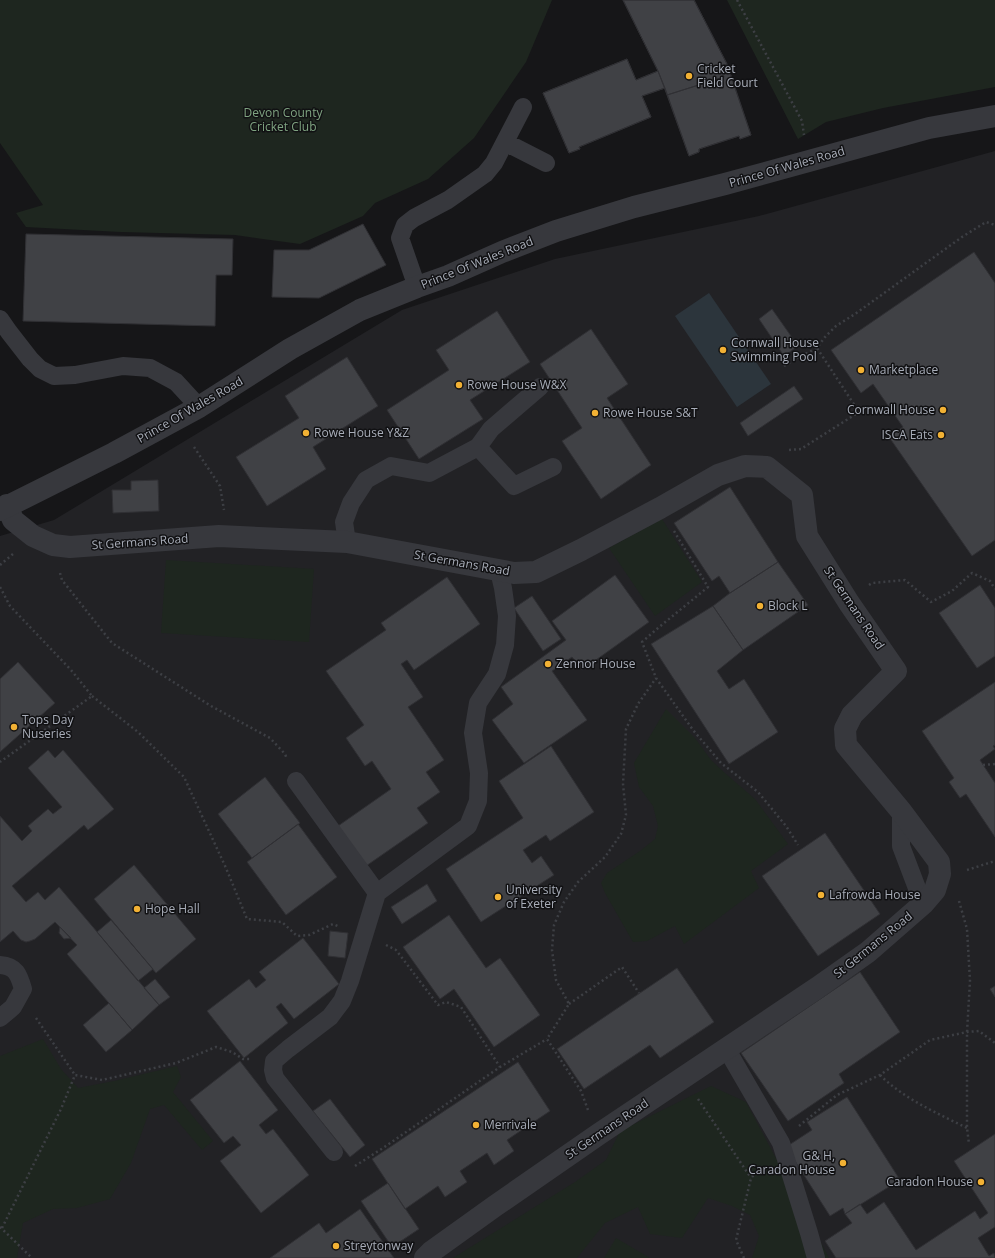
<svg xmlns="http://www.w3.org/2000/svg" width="995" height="1258" viewBox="0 0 995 1258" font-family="'Open Sans',sans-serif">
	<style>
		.built { fill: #222225 }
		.green { fill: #1e261f }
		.water { fill: #2c353c }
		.building { fill: #404145; stroke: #303034 }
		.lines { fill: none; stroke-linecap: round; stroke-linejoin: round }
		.path { stroke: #3d3f44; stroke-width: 2.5; stroke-dasharray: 2 3; stroke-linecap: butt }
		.service { stroke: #37383d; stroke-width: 18 }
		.minor { stroke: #37383d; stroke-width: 22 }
		.tertiary { stroke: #37383d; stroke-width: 22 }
		.poi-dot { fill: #f2b134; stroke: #111113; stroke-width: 1.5 }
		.labels { text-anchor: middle; stroke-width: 3; stroke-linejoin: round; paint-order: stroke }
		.poi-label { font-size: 12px; fill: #a8adb8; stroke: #111113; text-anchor: start }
		.park-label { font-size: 12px; fill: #7fa381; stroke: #111113 }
		.street-label { font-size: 12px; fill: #a8adb8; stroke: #111113 }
	</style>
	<rect width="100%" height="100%" fill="#161618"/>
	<path class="built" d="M995 151V1258H0V536L54 520 402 310 555 259 759 216Z"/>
	<path class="green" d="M0 0H552L526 62 474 138 428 179 375 203 363 216 300 244 235 235 121 232 26 227 16 213 43 205 0 143Z
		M727 0H995V87L883 108 826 122 798 139Z
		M662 519 702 582 655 616 609 548Z
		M166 560 314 569 309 642 161 633Z
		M666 709 695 738 711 760 726 774 755 799 788 844 751 871 759 888 684 944 675 926 647 941 633 942 605 893 601 883 607 873 640 851 655 839 658 826 653 806 639 787 634 763Z
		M43 1039 61 1069 78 1088 114 1081 177 1066 181 1077 173 1092 213 1141 202 1150 164 1105 150 1109 131 1163 110 1199 77 1208 53 1209 23 1223 17 1258H0V1056Z
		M711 1086 746 1102 829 1258H752L759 1236 750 1215 732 1206 708 1198 682 1238 650 1234 638 1207 605 1223 577 1258H453L575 1182 606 1160 620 1131Z
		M616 1238 650 1258H604Z"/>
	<path class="water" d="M709 293 771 384 737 407 675 316Z"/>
	<path class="building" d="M623 0H694L727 64 751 135 740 139 739 136 699 149V152L689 156 665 88 642 96 651 117 579 147 580 149 569 153 543 93 627 59 636 80 658 71Z
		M623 0H694L727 64 719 68 724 77 667 95 658 71Z
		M627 59 636 80 658 71 665 88 642 96 651 117 579 147 580 149 569 153 543 93Z
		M727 64 751 135 740 139 739 136 699 149V152L689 156 667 95 724 77 719 68Z
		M363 224 386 265 319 298 272 297 274 250H309Z
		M26 234 233 239 232 275H216L215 326 23 321Z
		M974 252 995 283V540L972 556 889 437 903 427 873 384 861 393 831 350Z
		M772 309 798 346 784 356 759 319Z
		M497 311 530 362 470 400 483 419 419 459 387 410 449 370 436 350Z
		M591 329 628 384 607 398 651 465 601 499 562 441 582 428 540 364Z
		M347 357 378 406 313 447 326 469 267 506 236 457 299 418 285 396Z
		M794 386 803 399 748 436 740 423Z
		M158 480 159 511 113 513 112 490H131V481Z
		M730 487 778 562 730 593 719 576 712 581 674 523Z
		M778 562 808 605 743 650 713 606 730 593Z
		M615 575 649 622 582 670 572 657 552 671 587 720 524 763 492 720 513 704 501 687 566 640 552 621Z
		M447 577 480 624 414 670 407 660 401 664 423 697 408 707 444 760 426 772 440 792 417 808 428 823 366 866 338 826 391 789 372 761 365 766 346 738 364 725 326 671 386 630 381 623Z
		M980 585 995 608V656L977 668 939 613Z
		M532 596 561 639 543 651 514 608Z
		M713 606 743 650 717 671 729 689 744 679 778 732 729 764 651 644Z
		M18 662 55 703 0 752V679Z
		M995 682V745L993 746 995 749 980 760 995 783V837L966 794 960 798 949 782 954 778 922 731Z
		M551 746 594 812 550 841 546 835 523 850 532 863 541 856 554 875 481 922 446 869 523 818 499 781Z
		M48 750 55 758 63 750 114 809 88 830 84 825 12 886 26 902 38 892 45 900 59 887 159 1005 132 1030 67 954 77 945 55 922 35 939 30 941 26 942 21 940 13 931 0 942V816L22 841 32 831 28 826 48 809 53 814 62 807 28 768Z
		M265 777 300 823 252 858 218 814Z
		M298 824 337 877 286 915 247 862Z
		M825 833 880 914 818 956 762 876Z
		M134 865 196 939 156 973 94 899Z
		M427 884 437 901 402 924 391 907Z
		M449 915 486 968 500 958 540 1015 494 1047 454 989 440 999 403 947Z
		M111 920 153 969 138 981 97 932Z
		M60 927 71 938 64 939 59 933Z
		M330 931 348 933 345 958 328 956Z
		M303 938 339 984 294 1019 281 1003 276 1007 288 1023 244 1058 207 1011 249 979 256 988 266 980 259 972Z
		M677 968 714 1022 660 1058 650 1045 584 1089 557 1049Z
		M860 972 900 1032 839 1074 844 1083 788 1121 741 1053Z
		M155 979 170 997 159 1005 144 988Z
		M995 986V997L990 989Z
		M109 1003 132 1030 106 1052 83 1025Z
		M240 1061 278 1110 259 1125 266 1134 273 1129 309 1175 261 1213 220 1161 241 1145 233 1136 224 1143 190 1100Z
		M518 1062 550 1111 507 1140 514 1151 494 1165 487 1153 460 1171 467 1182 445 1197 438 1186 405 1209 372 1159Z
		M847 1097 900 1180 845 1214 843 1208 830 1216 786 1147 812 1130 807 1122Z
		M330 1099 365 1145 350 1157 313 1111Z
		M995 1134V1227L978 1238 989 1256 994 1253 995 1258H836L825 1241 852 1223 845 1214 860 1204 867 1214 884 1202 916 1250 975 1211 980 1219 988 1213 954 1161Z
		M388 1183 419 1229 392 1247 361 1201Z
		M360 1209 394 1258H270L319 1223 326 1233Z"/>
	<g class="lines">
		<path class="path" d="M737 0 802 121 804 135
			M784 366 799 357 817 348
			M194 447 220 486 224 510
			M789 450 801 449 859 412 817 348 825 337 836 326 855 314 962 237 986 222 995 225
			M674 531 708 587 658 628 642 642 656 678 693 730 721 763 758 792 786 826 798 845
			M0 565 13 554
			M60 573 62 580 112 643 211 706 270 738 285 754 287 759
			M869 585 872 583 905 580 931 602 952 591 972 573 990 581 995 589
			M0 587 10 606 71 670 92 696 0 762
			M92 696 138 732 184 777 226 868 247 919 282 922 297 936 309 935 333 924 340 927
			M983 765 995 764
			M967 870 995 861
			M959 901 967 929 970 981 967 1032V1128L969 1144
			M386 945 396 950 438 1005 446 1002 461 1007 500 1067
			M569 1004 622 967 639 993
			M36 1018 75 1075
			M880 1075C904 1099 937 1113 967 1128
			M698 1099 751 1178
			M588 1110 581 1091 547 1039 569 1004 556 980 552 950 554 925 564 902 578 882 605 857 621 834 626 815 623 784 626 729 638 704 656 678
			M799 1126 837 1095 880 1075 930 1040 967 1032 979 1031 995 1043
			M355 1166 383 1148 500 1067 547 1039
			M0 1227 32 1258
			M2 1228 61 1109 75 1075 102 1080 176 1063 216 1047 232 1052 243 1059H250
			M744 1258 736 1240 751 1178 762 1166"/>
		<path class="service" d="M505 142 546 163
			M417 287 400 238 405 225 414 218 448 200 485 174 494 163 523 107
			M0 319 9 332 30 359 40 369 54 376 75 375 123 366 150 368 176 382 199 407
			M540 387 491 429 478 447 514 486 553 467
			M347 542 344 522 351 503 366 480 391 466 429 473 478 447
			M296 781 377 893
			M901 811V846L923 904
			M0 965C16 966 19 975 23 989L13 1007 0 1018
			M726 1048 781 1143 809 1233 816 1258
			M334 1152 275 1078 273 1070 274 1061 288 1049 330 1017 342 1001 350 981 377 893 468 826 478 801 479 773 473 733 478 703 497 674 505 645 507 616 503 588 499 571"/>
		<path class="minor" d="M7 505 13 520 33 536 53 545 70 547 219 536 347 542 514 573 536 572 581 550 660 508 718 475 745 466 767 467 802 495 807 536 849 603 896 671 852 715 845 729 846 745 901 811 939 862 940 874 935 890 923 904 868 952 817 988 599 1134 495 1206 431 1252 425 1258"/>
		<path class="tertiary" d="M0 510 114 453 199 407 290 349 360 310 417 287 448 276 502 252 556 231 634 207 725 184 929 128 995 116"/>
	</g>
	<g class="poi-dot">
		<circle cx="689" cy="76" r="4"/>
		<circle cx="723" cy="350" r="4"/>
		<circle cx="861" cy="370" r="4"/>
		<circle cx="459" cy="385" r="4"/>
		<circle cx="943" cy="410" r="4"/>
		<circle cx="595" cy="413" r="4"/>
		<circle cx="306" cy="433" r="4"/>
		<circle cx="941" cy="435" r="4"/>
		<circle cx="760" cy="606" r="4"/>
		<circle cx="548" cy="664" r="4"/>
		<circle cx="14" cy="727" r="4"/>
		<circle cx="821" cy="895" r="4"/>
		<circle cx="498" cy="897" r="4"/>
		<circle cx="137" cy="909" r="4"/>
		<circle cx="476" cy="1125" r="4"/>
		<circle cx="843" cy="1163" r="4"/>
		<circle cx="981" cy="1182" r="4"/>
		<circle cx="336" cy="1246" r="4"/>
	</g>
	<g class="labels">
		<g class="poi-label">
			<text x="697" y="73">Cricket<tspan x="697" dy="14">Field Court</tspan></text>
			<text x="731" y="347">Cornwall House<tspan x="731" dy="14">Swimming Pool</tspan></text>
			<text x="869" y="374">Marketplace</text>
			<text x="467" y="389">Rowe House W&amp;X</text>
			<text x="935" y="414" text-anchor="end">Cornwall House</text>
			<text x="603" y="417">Rowe House S&amp;T</text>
			<text x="314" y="437">Rowe House Y&amp;Z</text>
			<text x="933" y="439" text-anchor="end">ISCA Eats</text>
			<text x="768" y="610">Block L</text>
			<text x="556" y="668">Zennor House</text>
			<text x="22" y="724">Tops Day<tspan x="22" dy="14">Nuseries</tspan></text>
			<text x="506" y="894">University<tspan x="506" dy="14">of Exeter</tspan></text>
			<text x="829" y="899">Lafrowda House</text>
			<text x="145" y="913">Hope Hall</text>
			<text x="484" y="1129">Merrivale</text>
			<text x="835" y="1160" text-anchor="end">G&amp; H,<tspan x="835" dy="14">Caradon House</tspan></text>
			<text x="973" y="1186" text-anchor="end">Caradon House</text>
			<text x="344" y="1250">Streytonway</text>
		</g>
		<g class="park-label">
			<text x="283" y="117">Devon County<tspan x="283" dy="14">Cricket Club</tspan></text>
		</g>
		<g class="street-label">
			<text transform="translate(787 167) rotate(-16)" y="4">Prince Of Wales Road</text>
			<text transform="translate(477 263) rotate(-22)" y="4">Prince Of Wales Road</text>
			<text transform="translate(190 410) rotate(-30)" y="4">Prince Of Wales Road</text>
			<text transform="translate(140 542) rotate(-4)" y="4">St Germans Road</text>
			<text transform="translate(462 563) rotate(10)" y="4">St Germans Road</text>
			<text transform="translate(854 608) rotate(56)" y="4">St Germans Road</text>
			<text transform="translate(873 945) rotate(-39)" y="4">St Germans Road</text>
			<text transform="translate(607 1129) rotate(-34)" y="4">St Germans Road</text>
		</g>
	</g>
</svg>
